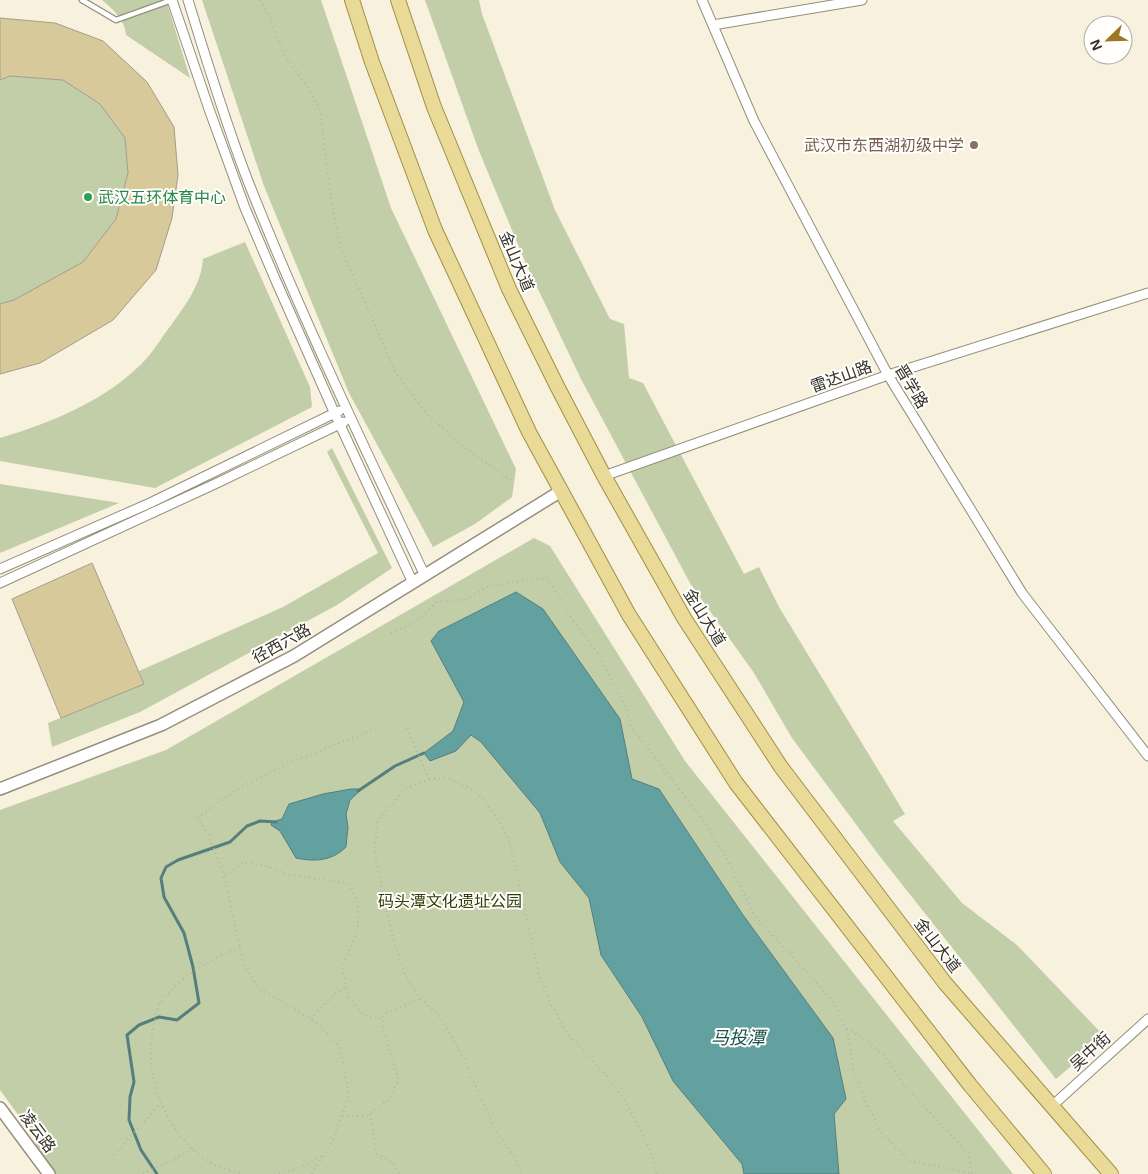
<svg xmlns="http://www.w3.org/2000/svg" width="1148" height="1174" viewBox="0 0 1148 1174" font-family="Helvetica,'Noto Sans SC',sans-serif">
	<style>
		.green { fill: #c1cea8 }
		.water { fill: #63a1a1; stroke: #557f7d }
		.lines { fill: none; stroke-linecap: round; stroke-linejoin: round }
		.stream { stroke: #557f7d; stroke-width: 3 }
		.building { fill: #d8c99b; stroke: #a49f8d }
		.service-casing { stroke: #948f7d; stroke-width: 7 }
		.minor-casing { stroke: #948f7d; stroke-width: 11 }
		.tertiary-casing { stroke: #948f7d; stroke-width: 14 }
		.primary-casing { stroke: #a08f44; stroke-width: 16 }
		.path { stroke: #b8b3a4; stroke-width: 2; stroke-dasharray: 1 4; stroke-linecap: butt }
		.service { stroke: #fff; stroke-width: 4.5 }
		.minor { stroke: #fff; stroke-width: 9 }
		.tertiary { stroke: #fff; stroke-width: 11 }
		.primary { stroke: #e9da97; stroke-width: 14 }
		.education-dot { fill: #8d6e63; stroke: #fffefa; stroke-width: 2 }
		.leisure-dot { fill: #2e9e5b; stroke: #fffefa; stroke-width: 2 }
		.labels { text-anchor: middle; stroke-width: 4; stroke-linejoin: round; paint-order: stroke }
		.education-label { font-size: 16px; fill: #785e54; stroke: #fffefa; text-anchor: end }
		.leisure-label { font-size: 16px; fill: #27864d; stroke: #fffefa; text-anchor: start }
		.street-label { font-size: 16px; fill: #33312a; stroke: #fffefa }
		.park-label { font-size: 16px; fill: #313d08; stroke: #fffefa }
		.water-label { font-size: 18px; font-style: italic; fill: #164e4e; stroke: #fffefa }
	</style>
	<rect width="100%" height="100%" fill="#f7f1de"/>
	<path class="green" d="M102 0H166L190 78 126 35C125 20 113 9 102 0Z
		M202 0H321L391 208 516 469 512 497 475 524 433 547 349 393 264 186Z
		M425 0H479L482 14 555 210 610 319 624 324 629 378 643 383 744 574 759 567 779 607 905 814 893 821 962 903 1017 945 1105 1037 1056 1079 878 854 792 738 754 673 690 583 581 379 527 266 479 151Z
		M0 18 55 23 103 41 147 82 174 127 178 175 172 218 156 270 113 320 40 363 0 374Z
		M245 242 310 387 312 407 155 488 0 461V438C51 423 110 399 147 358 156 348 163 335 172 324 186 304 201 285 203 259Z
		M332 448 392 568 337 605 140 712 52 747 48 723 144 684 139 671 283 607 378 553 327 452Z
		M0 484 13 486 119 503 0 553Z
		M534 538 550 546 685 761 1013 1174H54L34 1146 38 1142 0 1090V810L166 750Z"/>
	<path class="water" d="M516 592 543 609 620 719 632 779 659 789 743 915 833 1038 846 1099 834 1114 839 1174H744L742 1164 673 1081 642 1017 601 955 589 898 560 862 540 813 481 742 471 735 456 751 430 761 424 753 453 731 464 702 431 641 439 631Z
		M351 789H362L350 800 346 814 348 827 346 847C332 861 315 862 296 858L280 831 271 825 272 822 282 819 289 804 323 794Z"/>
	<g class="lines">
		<path class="stream" d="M358 791 395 766 424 753
			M157 1174 141 1150 129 1120 130 1097 134 1082 127 1035 139 1025 159 1017 177 1020 199 1003 193 967 184 933 164 897 161 878 166 867 178 860 230 842 247 826 260 821 276 822"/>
	</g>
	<path class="building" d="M0 18 55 23 103 41 147 82 174 127 178 175 172 218 156 270 113 320 40 363 0 374V304L14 300 83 262 116 219 128 173 125 138 100 104 63 80 10 76 0 80Z
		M92 563 144 684 61 718 12 599Z"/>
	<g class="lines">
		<defs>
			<path id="service" d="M82 0 116 20 172 0"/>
			<path id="minor" d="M172 0 209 109 245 208 276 281 335 414 413 583
				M188 0C206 59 224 118 246 176 299 312 363 444 425 576
				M702 0 754 121 888 375 1022 593 1148 756
				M713 25 862 0
				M604 476 888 375 1148 293
				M0 569 150 503 339 411
				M0 583 217 483 344 422
				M1052 1106 1148 1019"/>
			<path id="tertiary" d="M0 789 161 725 294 656 561 491
				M0 1108 49 1174"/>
			<path id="primary" d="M352 0 372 62 435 230 529 432 629 615 736 783 970 1085 1044 1174
				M398 0 434 107 509 289 557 386 604 476 684 618 781 767 945 983 1111 1174"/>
		</defs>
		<use href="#service" class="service-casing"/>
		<use href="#minor" class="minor-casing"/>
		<use href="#tertiary" class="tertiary-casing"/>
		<use href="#primary" class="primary-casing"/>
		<path class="path" d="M260 0 270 18 283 53 308 88 320 109 330 191 340 247 397 375 428 415 465 448 514 482
			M391 633 417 621 437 602 467 599 487 587 531 579H548L574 622 598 653 627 710 632 728 703 820 729 862 754 915 833 1001 846 1028 869 1042 887 1059 905 1086 968 1153 972 1174
			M407 728 429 779 405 789 377 821 375 854 385 905 396 949 407 978 421 999 442 1019 463 1057 495 1130 514 1156 522 1174
			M429 779 449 778 478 793 500 822 509 840 540 978 550 1002 567 1033 611 1081 626 1102 650 1150 657 1174
			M225 875 244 862 263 865 291 875 347 883 358 901V930L342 968 349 998 364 1015 383 1019
			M240 947C214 959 189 970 170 992 167 995 163 999 160 1003 157 1008 156 1016 155 1021 140 1072 165 1135 211 1163 221 1169 233 1171 243 1174
			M311 1019 334 994 346 987
			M847 1029 854 1073 867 1105 882 1133 909 1161 971 1173
			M370 1114 377 1154 392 1162 400 1174
			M342 1116H366L387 1101 399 1081 382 1025 384 1014 421 999
			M114 1155 161 1103
			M143 1174 194 1149
			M279 1174 299 1168 324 1155
			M312 1174 333 1140 349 1095 340 1047 316 1022 259 988 244 966 224 875 208 834 198 818C232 789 275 768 317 752 337 743 358 737 378 727"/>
		<use href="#service" class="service"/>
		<use href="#minor" class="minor"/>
		<use href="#tertiary" class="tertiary"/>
		<use href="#primary" class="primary"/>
	</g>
	<circle class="education-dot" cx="974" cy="145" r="5"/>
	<circle class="leisure-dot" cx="88" cy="197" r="5"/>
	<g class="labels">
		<g class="education-label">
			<text x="964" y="151">武汉市东西湖初级中学</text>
		</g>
		<g class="leisure-label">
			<text x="98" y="203">武汉五环体育中心</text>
		</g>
		<g class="street-label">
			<text transform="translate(517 261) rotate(67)" y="6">金山大道</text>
			<text transform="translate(841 376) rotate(-20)" y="6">雷达山路</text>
			<text transform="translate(912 386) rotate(59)" y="6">晋学路</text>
			<text transform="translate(705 617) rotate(58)" y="6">金山大道</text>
			<text transform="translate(281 643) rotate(-29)" y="6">径西六路</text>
			<text transform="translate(938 945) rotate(52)" y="6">金山大道</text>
			<text transform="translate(1090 1051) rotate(-42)" y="6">吴中街</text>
			<text transform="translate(38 1131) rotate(53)" y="6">凌云路</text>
		</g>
		<g class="park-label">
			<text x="450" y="907">码头潭文化遗址公园</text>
		</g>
		<g class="water-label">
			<text x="738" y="1044">马投潭</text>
		</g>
	</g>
	<g transform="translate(1108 40) rotate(247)"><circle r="24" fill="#fffefa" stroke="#adaca7"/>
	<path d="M0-4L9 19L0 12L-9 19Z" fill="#9e7724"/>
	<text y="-8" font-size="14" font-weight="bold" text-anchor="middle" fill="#33312a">N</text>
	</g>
</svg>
